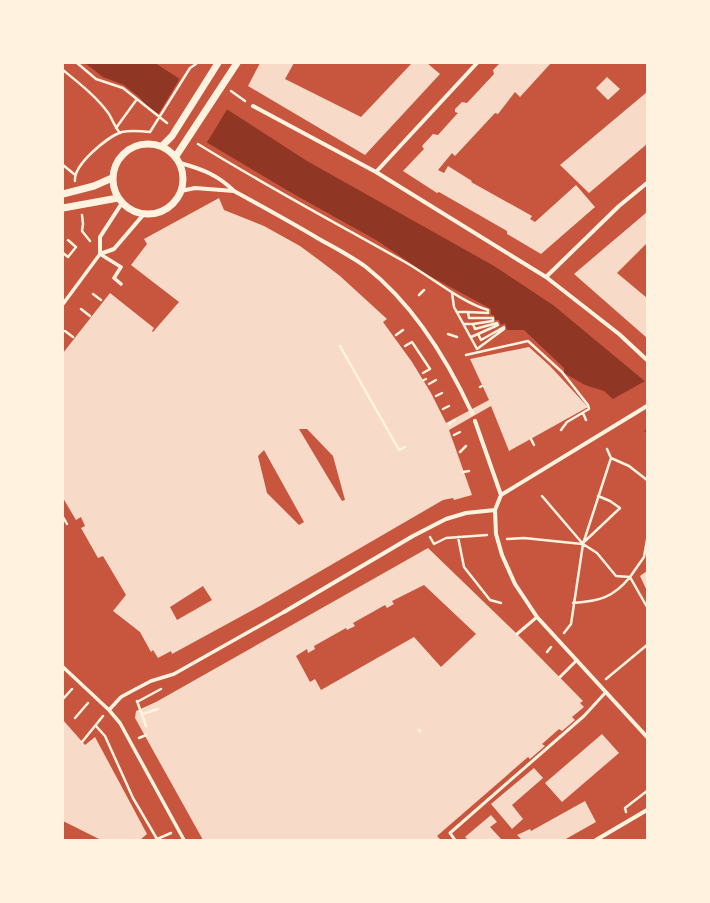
<svg xmlns="http://www.w3.org/2000/svg" width="710" height="903" viewBox="0 0 710 903" font-family="'Source Serif 4',serif">
	<style>
		.water { fill: #8f3625 }
		.pier { fill: #c8553d }
		.building { fill: #f7dbc8; fill-rule: evenodd }
		.lines { fill: none; stroke-linecap: round; stroke-linejoin: round }
		.path { stroke: #fff3e0; stroke-width: 2.5 }
		.service { stroke: #fff3e0; stroke-width: 3 }
		.pedestrian { stroke: #fff3e0; stroke-width: 3.5 }
		.minor { stroke: #fff3e0; stroke-width: 4 }
		.tertiary { stroke: #fff3e0; stroke-width: 7 }
	</style>
	<rect width="100%" height="100%" fill="#c8553d"/>
	<path class="water" d="M85 63H155L307 161 494 266 553 305 647 383V434L625 410 604 391 585 385 564 373V368L524 330H507L505 323 501 325 499 320H495L494 315H491V309L428 275 376 240 290 192 149 108 139 97 124 85 103 77Z"/>
	<path class="pier" d="M180 78 228 108 206 144 158 115Z
		M647 380V429L642 432 611 400Z"/>
	<path class="building" d="M260 63H294L285 79 361 117 412 63H427L440 74 365 155 248 86Z
		M500 63H551L520 97 515 92 498 114 495 113 455 156 452 153 438 170 444 173 448 166 472 181 471 182 532 216 530 219 535 222 576 185 595 207 541 254 507 234V231L439 192 437 193 403 171 422 151 424 149 422 146 433 134 438 135 456 115 458 113 455 112V109L462 102 467 103 494 74 493 70Z
		M607 77 620 89 608 100 596 88Z
		M647 92V144L589 193 560 165Z
		M219 198 224 210 264 226 300 246 319 260 340 276 387 319 383 322 412 362 431 393 446 423 489 400 470 359 529 347 550 366 588 407 509 451 491 406 449 430 472 495 454 500 453 498 443 500 262 605 172 654 171 651 158 658 153 650 151 652 140 632 113 611 126 595 103 556 98 558 81 528 85 526 81 517 76 520 63 498V353L110 293 154 328 152 331 153 332 179 302 131 265 147 244 144 239ZM299 429H307L333 456 345 500 342 501ZM264 450 304 522 299 525 267 493 258 456ZM203 586 212 600 177 620 170 607Z
		M647 212V243L617 273 647 298V338L574 274Z
		M428 548 517 634 583 701 580 703 584 707 572 717 575 720 562 731 559 729 542 744 545 746 530 759 528 757 437 836 441 840H203L135 718 136 711 156 702ZM424 585 476 634 441 667 414 637 321 690 315 679 310 682 296 656 307 649 308 653 315 649 314 646 346 628 347 630 355 626 353 623 385 605 387 608 394 604 392 601Z
		M647 571V591L640 576Z
		M63 720 85 745 95 737 147 834 140 840H101L63 821Z
		M602 734 619 753 562 802 545 783Z
		M534 768 543 778 512 805 523 819 512 829 491 804Z
		M585 801 596 822 564 840H522L517 835 530 829 531 831Z
		M491 815 497 822 490 827 502 840H468L465 837Z"/>
	<g class="lines">
		<path class="path" d="M77 63 96 79 123 88 167 123
			M63 70C79 83 97 97 109 114 113 121 115 127 120 133
			M231 91 245 101
			M116 128 137 99
			M198 144C266 186 336 223 405 262 433 278 459 301 488 310V313L468 312 469 318H493V321L473 324 475 329 497 323 498 325 478 334 481 340 504 327V329L477 349
			M63 165 74 174
			M75 181C73 165 108 136 122 132 131 130 141 131 150 132L190 68 196 64
			M82 215 83 224 82 231 90 241
			M63 253 68 257 76 247 68 240
			M452 293 454 307 477 349
			M93 294 101 300
			M419 295 424 290
			M81 309 90 316
			M457 312H468
			M464 324H473
			M65 331 73 337
			M448 334 457 337
			M396 335 403 330
			M471 337 478 334
			M340 346 399 450 405 447
			M405 346 412 342 430 369 423 373
			M466 355 528 341 562 372 588 405 589 409 567 422 561 430
			M424 380 426 379
			M429 384 436 380
			M480 387 482 386
			M436 396 442 393
			M443 409 449 406
			M583 413 586 420
			M449 424 455 420
			M454 435 460 432
			M531 439 534 445
			M607 449 611 458 629 466 647 480
			M460 452 466 446
			M463 472 469 471
			M542 496 583 544 597 553 616 576 630 577
			M63 517 67 524
			M430 537 434 544 446 538 487 535
			M458 537 464 567 490 600 501 603
			M507 539 524 538 582 544
			M647 540 644 557 630 577 647 607
			M583 543 620 508 610 501 598 496
			M573 603C599 601 613 598 630 577
			M564 633 571 624 583 544 611 458
			M547 652 551 647
			M606 679 647 645
			M63 699 72 689
			M137 701 146 726
			M137 702 161 689
			M142 714 158 709
			M75 718 88 703
			M96 726 105 736 133 798 157 839
			M419 730 420 731
			M139 738 146 735
			M82 742 103 716
			M626 812 625 808 647 791
			M155 840 171 833"/>
		<path class="service" d="M517 634 537 617
			M560 677 577 660
			M455 840 450 833 584 716 606 692"/>
		<path class="pedestrian" d="M63 304 100 254 121 267 114 278 121 284
			M63 667 109 710 120 723 184 840
			M109 710 121 697 132 691 151 681 174 674 284 612"/>
		<path class="minor" d="M253 106 376 172 546 277 619 334 647 360
			M180 163C202 169 218 175 234 191 263 207 291 222 319 239 335 248 351 256 366 267 413 304 447 359 472 413
			M376 172 477 63
			M181 191 195 188 234 191
			M122 203 100 237V254L114 249 144 214
			M546 277 619 206 647 183
			M475 421 501 495
			M501 495 495 510 496 534 502 555 515 584 537 617 647 737
			M501 495 647 406
			M284 612 413 536 446 519 466 513 495 510
			M596 840 647 810"/>
		<path class="tertiary" d="M113 179a35 35 0 1 1 70 0a35 35 0 1 1-70 0Z
			M162 146 172 136 218 63
			M176 156 237 63
			M63 194 94 186 112 178
			M63 208 118 198"/>
	</g>
	<rect width="710" height="903" fill="none" stroke="#fff3e0" stroke-width="128"/>
</svg>
